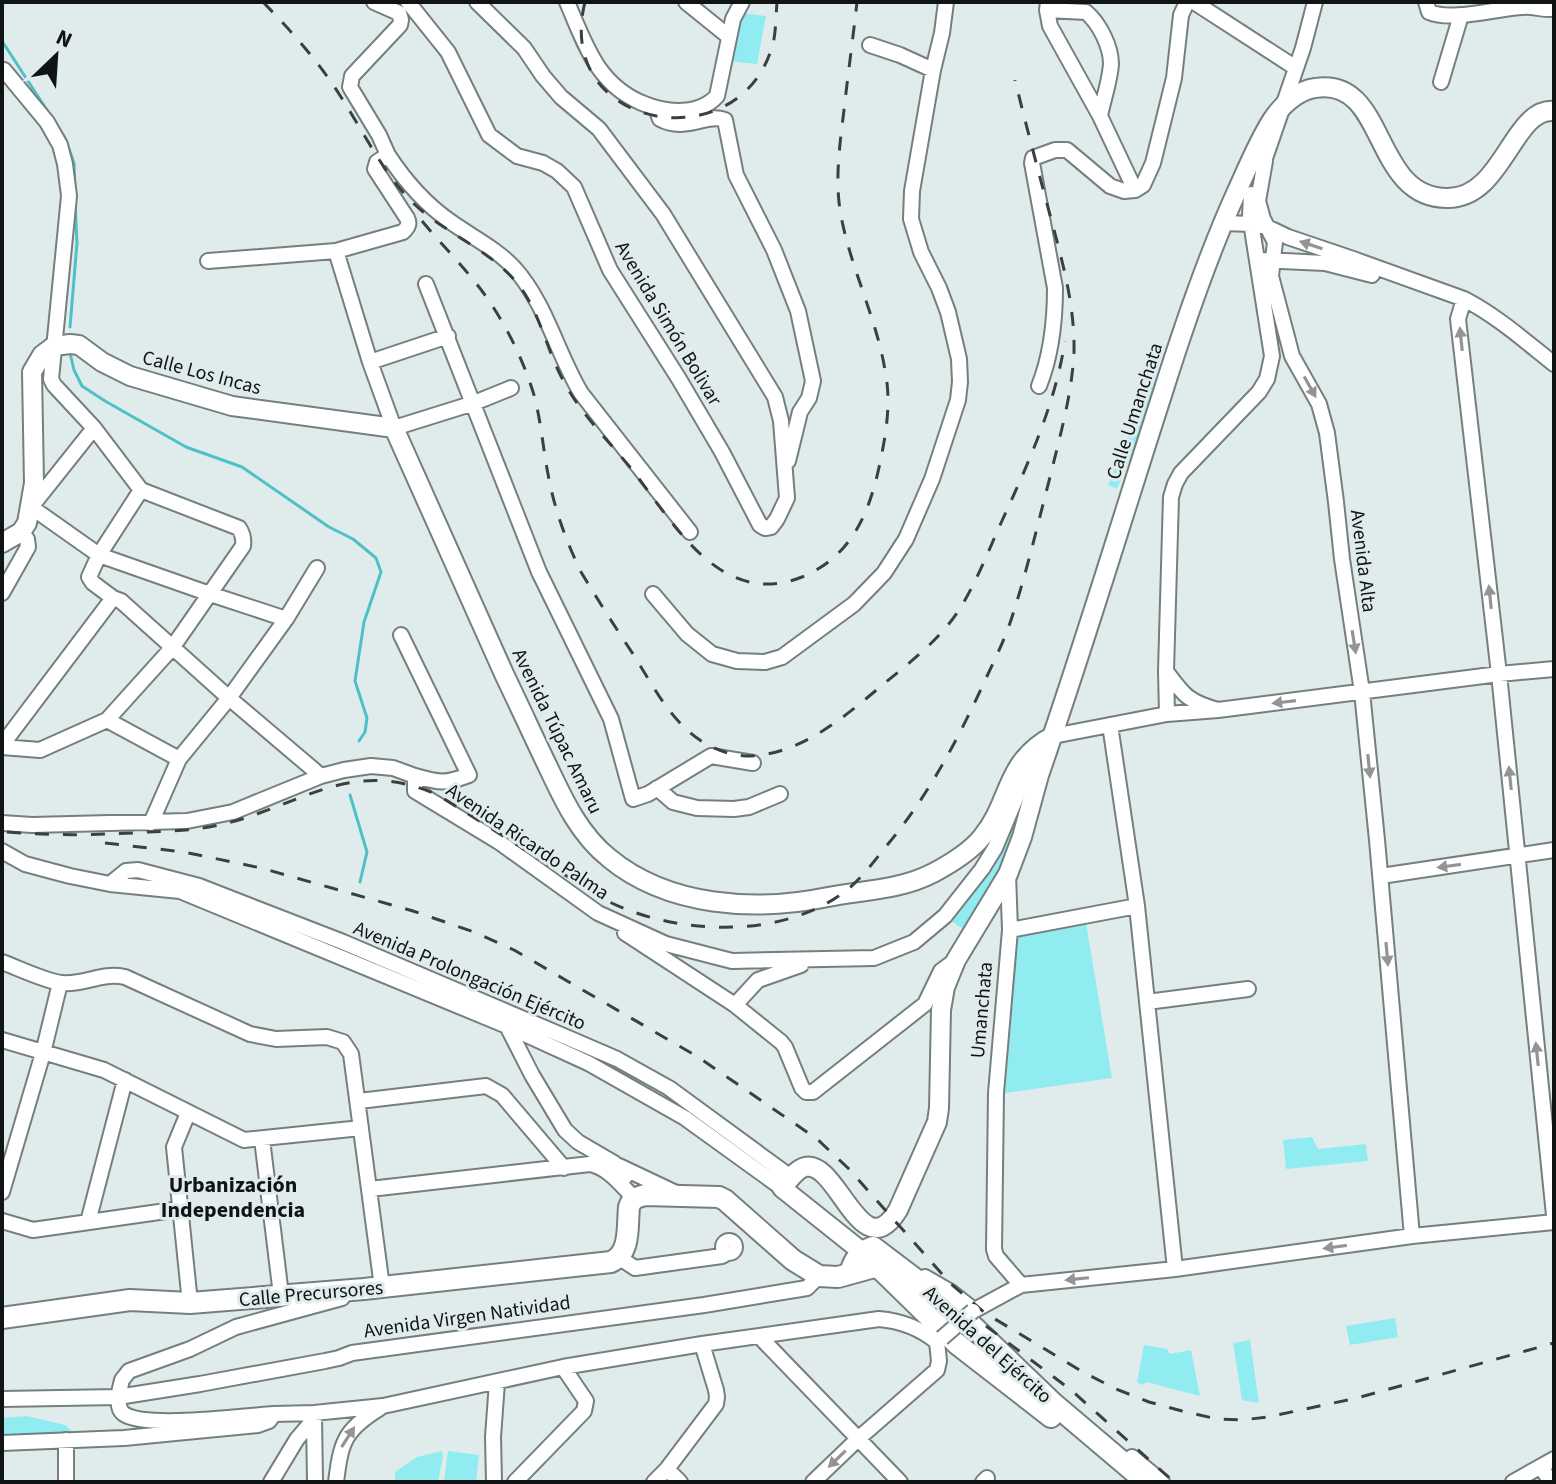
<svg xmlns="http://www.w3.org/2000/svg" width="1556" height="1484" viewBox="0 0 1556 1484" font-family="'Source Sans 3',sans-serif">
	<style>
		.green { fill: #91ecf1 }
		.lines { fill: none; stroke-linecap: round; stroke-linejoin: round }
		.stream { stroke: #4fc0c6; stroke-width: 3 }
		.street-casing { stroke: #757f7f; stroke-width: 18 }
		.secondary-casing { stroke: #757f7f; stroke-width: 22 }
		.primary-casing { stroke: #757f7f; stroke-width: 24 }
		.street { stroke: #fff; stroke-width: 14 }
		.secondary { stroke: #fff; stroke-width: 18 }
		.primary { stroke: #fff; stroke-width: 20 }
		.rail { stroke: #3a4040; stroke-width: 3; stroke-dasharray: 14 14; stroke-linecap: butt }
		.street-bridge-casing { stroke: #757f7f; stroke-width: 18; stroke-linecap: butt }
		.street-bridge { stroke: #fff; stroke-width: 14 }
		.oneway { fill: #939595 }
		.labels { text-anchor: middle; stroke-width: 6; stroke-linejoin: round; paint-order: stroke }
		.street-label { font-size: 20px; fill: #101414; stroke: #e0ecec }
		.neighbourhood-label { font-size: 22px; font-weight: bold; fill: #101414; stroke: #e0ecec }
	</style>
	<rect width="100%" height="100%" fill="#e0ecec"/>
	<path class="green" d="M739 13 766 16 757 64 728 61Z
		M1169 349 1141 432 1117 489 1108 485 1130 431Z
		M1025 783 1027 796 1004 869 966 931 948 919Z
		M1086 923 1112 1078 1005 1093 1018 934Z
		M1312 1137 1318 1149 1366 1144 1368 1161 1286 1169 1283 1140Z
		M1395 1318 1398 1337 1350 1345 1346 1326Z
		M1250 1340 1259 1403 1242 1400 1233 1343Z
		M1144 1345 1167 1349 1170 1354 1191 1350 1200 1396 1147 1382 1142 1385 1137 1382Z
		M27 1416 65 1425 74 1433 2 1437V1418Z
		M442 1451 443 1456 438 1482H395V1472L417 1457Z
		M448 1451 479 1455 476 1482H444Z"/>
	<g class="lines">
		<path class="stream" d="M2 41 65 138 74 163 75 189
			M70 327 77 243 75 200
			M70 353 74 370 82 386 105 401 186 447 242 467 329 527 353 539 376 558 381 572 364 622 355 681 367 718 365 732 359 741
			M350 795 367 852 360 882
			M331 946 365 960
			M578 1051 619 1068"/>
		<defs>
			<path id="street" d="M374 2 399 13 401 20 400 25 352 76 350 87 379 135 388 155
				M408 2 448 52 489 135 517 156 543 163 557 171 574 187 610 270 679 379 722 452 760 525 765 528 771 527 777 519 787 498 781 421 775 397 663 214 599 129 561 97 543 76 524 48 477 2
				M567 2C585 44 597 84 642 103 654 108 665 111 678 111 692 111 707 107 717 96L733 19 742 2
				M686 2 728 36
				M1048 2 1047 10 1050 26 1100 116 1135 190
				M1194 2 1296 68
				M1426 2 1429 12C1452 22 1497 8 1523 7 1533 6 1543 10 1554 9
				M1047 10 1086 12C1099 23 1111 46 1111 64 1110 81 1103 100 1100 116
				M870 45 900 55 933 70
				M1441 82 1461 15
				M656 108 660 119C685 133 709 112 725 120L736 175 774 250 798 311 813 381 809 398 800 412 788 461
				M1265 161 1258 201 1263 219 1275 242 1271 276 1292 356 1319 404 1327 433 1336 502 1342 559 1362 692 1377 840 1412 1236
				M1262 167 1303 48 1315 2
				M1223 223 1252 224 1267 227 1288 237 1353 259 1464 299C1497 316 1525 341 1554 364
				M1262 260 1325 263 1372 275
				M208 261 336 251
				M426 284 539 572 611 719 633 799 648 794 711 756 753 763
				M1464 299 1458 319 1499 674 1554 1215
				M370 362 448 336
				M1039 386C1051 356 1055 320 1055 288L1032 163 1033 158 1055 150H1067L1110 186 1124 191 1135 190 1143 185 1153 163 1174 78 1181 15 1187 2
				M511 388 474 403 394 428 370 362 336 251 403 232C408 227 410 224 407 218L375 169 377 162 388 155C405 181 425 204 451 222 472 237 497 249 515 269 546 304 557 353 581 393L690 532
				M94 428 31 507 99 555 210 594 286 619
				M2 593 28 547 27 539 21 532
				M653 594 687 634 712 654 737 661 765 662 782 657 854 604 884 573 906 539 932 479 958 400 960 382 959 359 948 312 939 288 921 252 911 219 912 191 933 70 942 33 946 2
				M113 598 93 583 89 577 99 555 141 490
				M401 635 469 775C445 784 440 783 415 776
				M1166 671 1167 714
				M1218 710C1189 702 1184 696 1166 671L1171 497 1175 484 1181 473 1259 392 1267 379 1272 356 1250 216 1251 194
				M107 720 179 759
				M1110 725 1137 906 1175 1269
				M1053 736 1167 714 1218 710 1499 674 1554 669
				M2 745 113 598 121 601 229 698 321 776
				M2 747 40 750 107 720 172 648 243 546C244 539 243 534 239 528L141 490 94 428 54 385 51 379 69 196 65 164 60 145 47 122 4 70
				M657 788 673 802 697 808 734 809 749 807 780 794
				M2 823 32 825 187 821 233 812 321 776 344 770 371 766 393 768 415 776V791L499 842 598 913 666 944 732 961 874 958 914 942 945 916 982 869 995 848 1034 755
				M151 823 179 759 229 698 286 619 317 568
				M2 851 25 864 70 876 110 884 180 891 507 1026 588 1063 685 1118 782 1188
				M1008 874 1010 930 996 1093 994 1249 996 1256 1021 1285
				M1381 876 1554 850
				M110 884 126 871 138 870 199 886 343 942 566 1037 617 1059 669 1088 792 1178
				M1010 930 1137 906
				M625 933 735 1005 781 1042 785 1047 802 1088 806 1092H813L925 1004 941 971 956 960
				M2 962C18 968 47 982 62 983 86 985 100 972 125 977L250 1034 276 1039 327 1037 343 1042 351 1054 382 1287
				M1147 1002 1248 989
				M735 1005 758 980 801 965
				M507 1026 532 1075 565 1130 578 1142 614 1163 625 1177
				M2 1040 104 1070 244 1140 361 1128
				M359 1101 486 1086 502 1095 564 1168
				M188 1113 174 1147 190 1303
				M262 1139 281 1295
				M619 1166 676 1193
				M370 1189 590 1164C609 1168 621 1185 634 1198
				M2 1192 43 1053 60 983
				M2 1221 33 1230 180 1209
				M88 1222 125 1080
				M723 1247a6 6 0 1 1 12 0a6 6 0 1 1-12 0Z
				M620 1258 635 1268 722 1256 727 1253
				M925 1277 951 1292 974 1310
				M973 1311 1021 1285 1175 1269 1412 1236 1554 1222
				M759 1336 900 1482
				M2 1399 118 1397 122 1380 129 1371 190 1349 236 1327 342 1298
				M274 1414C243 1416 146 1429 124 1414 118 1410 119 1404 118 1397L200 1384 325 1361 339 1358 352 1353 704 1305 807 1288 819 1276
				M314 1417 315 1482
				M66 1440V1482
				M2 1443 124 1438 258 1425 269 1421 274 1414 314 1413 383 1406 563 1367 702 1344 879 1319C902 1321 920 1328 937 1342
				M1132 1457 1162 1482
				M1541 1467 1551 1482
				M667 1469 680 1482
				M271 1482 297 1439 315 1418
				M336 1482C341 1442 344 1430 380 1408
				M494 1482 493 1437 497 1382
				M515 1482 584 1411 586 1401 563 1367
				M654 1482 667 1469 716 1404 717 1397 716 1390 702 1344
				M813 1482 859 1438 937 1370 939 1361 937 1342
				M983 1482 987 1478
				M1513 1482 1554 1459"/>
			<path id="secondary" d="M2 543 21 532 27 523 34 483 32 372 42 355 54 346 70 344 79 345 102 362 130 376 232 406 394 428C431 510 468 593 505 676 520 707 534 738 549 769 564 801 580 835 609 858 668 907 756 912 828 897 864 890 900 890 933 873 950 864 970 852 982 837 1012 801 1003 763 1053 736
				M861 1251 782 1188C788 1182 796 1169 805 1167 838 1159 861 1270 898 1210L937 1122 939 1108 941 1010 945 987 956 960 1008 874 1022 837 1039 775C1083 649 1121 522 1162 395 1184 325 1207 257 1237 191 1248 167 1258 142 1272 120 1281 106 1298 90 1315 88 1388 76 1371 199 1448 198 1503 198 1513 107 1554 111"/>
			<path id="primary" d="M870 1259 957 1344 1051 1417
				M850 1273C854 1259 859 1252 873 1247L956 1310 1054 1404 1146 1482
				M2 1318 130 1300 190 1303 364 1289 611 1262C631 1253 627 1227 629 1207 632 1198 636 1198 645 1195L719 1197 725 1200 793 1260 819 1276 838 1277 878 1266 885 1256"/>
		</defs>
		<use href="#street" class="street-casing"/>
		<use href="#secondary" class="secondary-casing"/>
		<use href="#primary" class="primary-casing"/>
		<use href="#street" class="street"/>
		<use href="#secondary" class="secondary"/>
		<use href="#primary" class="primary"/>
		<path class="rail" d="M263 2C292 32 319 62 341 97 363 131 381 169 409 199 443 234 492 249 521 288 541 316 547 351 563 380 580 413 606 438 629 466 672 519 718 610 802 577 860 553 874 498 884 442 888 419 890 394 885 370 876 316 849 265 840 210 835 177 840 143 844 110 848 74 853 38 857 2
			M585 2C552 133 747 163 774 39 776 27 776 14 777 2
			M422 221C442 245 464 267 482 291 505 322 523 359 534 395 541 421 543 448 548 474 554 508 566 541 581 572 598 600 615 627 633 654 654 687 673 727 710 746 726 754 744 758 762 755 810 748 850 712 886 682 913 660 940 639 959 610 976 583 988 552 1001 523 1028 464 1055 405 1065 341
			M7 832C54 836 101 835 148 832 168 831 189 831 209 827 295 812 346 754 438 795L600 897C668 935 778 941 843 893 861 880 874 861 888 844 927 797 955 745 981 689 992 665 1004 642 1012 617 1027 571 1038 523 1050 477 1060 436 1072 394 1074 352 1075 305 1062 260 1050 215 1038 170 1026 125 1015 80
			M105 843 184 852 261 868 413 911 474 932 514 950 698 1057 817 1139 848 1168 950 1283 985 1313 1083 1372 1116 1389 1149 1402 1182 1411 1217 1419 1242 1420 1268 1417 1357 1398 1554 1343
			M986 1326 1071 1390 1174 1482"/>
		<defs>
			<path id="street-bridge" d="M942 1338 973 1311"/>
		</defs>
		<use href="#street-bridge" class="street-bridge-casing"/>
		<use href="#street-bridge" class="street-bridge"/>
	</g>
	<defs><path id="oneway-solid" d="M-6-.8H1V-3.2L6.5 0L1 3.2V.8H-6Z" transform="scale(2)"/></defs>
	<g class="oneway">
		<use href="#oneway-solid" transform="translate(1311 245) rotate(-162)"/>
		<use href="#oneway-solid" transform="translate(1461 339) rotate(-96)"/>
		<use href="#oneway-solid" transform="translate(1310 387) rotate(61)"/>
		<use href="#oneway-solid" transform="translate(1490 597) rotate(-96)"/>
		<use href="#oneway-solid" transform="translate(1354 642) rotate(81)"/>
		<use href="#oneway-solid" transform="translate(1284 702) rotate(173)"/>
		<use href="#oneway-solid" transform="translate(1369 766) rotate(84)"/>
		<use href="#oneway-solid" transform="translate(1510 778) rotate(-96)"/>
		<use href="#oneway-solid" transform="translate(1449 866) rotate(172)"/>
		<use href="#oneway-solid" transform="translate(1387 954) rotate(85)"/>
		<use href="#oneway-solid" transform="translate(1537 1054) rotate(-96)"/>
		<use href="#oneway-solid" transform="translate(1335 1247) rotate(172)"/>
		<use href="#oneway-solid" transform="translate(1077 1279) rotate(174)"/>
		<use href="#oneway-solid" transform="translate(348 1437) rotate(-57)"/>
		<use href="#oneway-solid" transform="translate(837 1459) rotate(136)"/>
	</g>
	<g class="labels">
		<g class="street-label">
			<text transform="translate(669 323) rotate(59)" y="7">Avenida Simón Bolivar</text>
			<text transform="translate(202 372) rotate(15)" y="7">Calle Los Incas</text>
			<text transform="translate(1134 411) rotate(-72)" y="7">Calle Umanchata</text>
			<text transform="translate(1364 561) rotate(83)" y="7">Avenida Alta</text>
			<text transform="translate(558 731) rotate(64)" y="7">Avenida Túpac Amaru</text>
			<text transform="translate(528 841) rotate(34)" y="7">Avenida Ricardo Palma</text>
			<text transform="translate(470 975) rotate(23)" y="7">Avenida Prolongación Ejército</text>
			<text transform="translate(981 1010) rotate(-85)" y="7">Umanchata</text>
			<text transform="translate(311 1293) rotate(-5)" y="7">Calle Precursores</text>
			<text transform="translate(467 1316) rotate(-8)" y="7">Avenida Virgen Natividad</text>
			<text transform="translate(988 1344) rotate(42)" y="7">Avenida del Ejército</text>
		</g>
		<g class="neighbourhood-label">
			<text x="233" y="1192">Urbanización<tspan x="233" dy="25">Independencia</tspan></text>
		</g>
	</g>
	<rect width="1556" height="1484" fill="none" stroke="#101414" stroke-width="8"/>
	<g transform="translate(56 56) rotate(25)" stroke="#e0ecec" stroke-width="6" paint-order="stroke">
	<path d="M0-6L14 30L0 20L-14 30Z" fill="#101414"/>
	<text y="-12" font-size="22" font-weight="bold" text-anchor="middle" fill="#101414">N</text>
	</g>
</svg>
